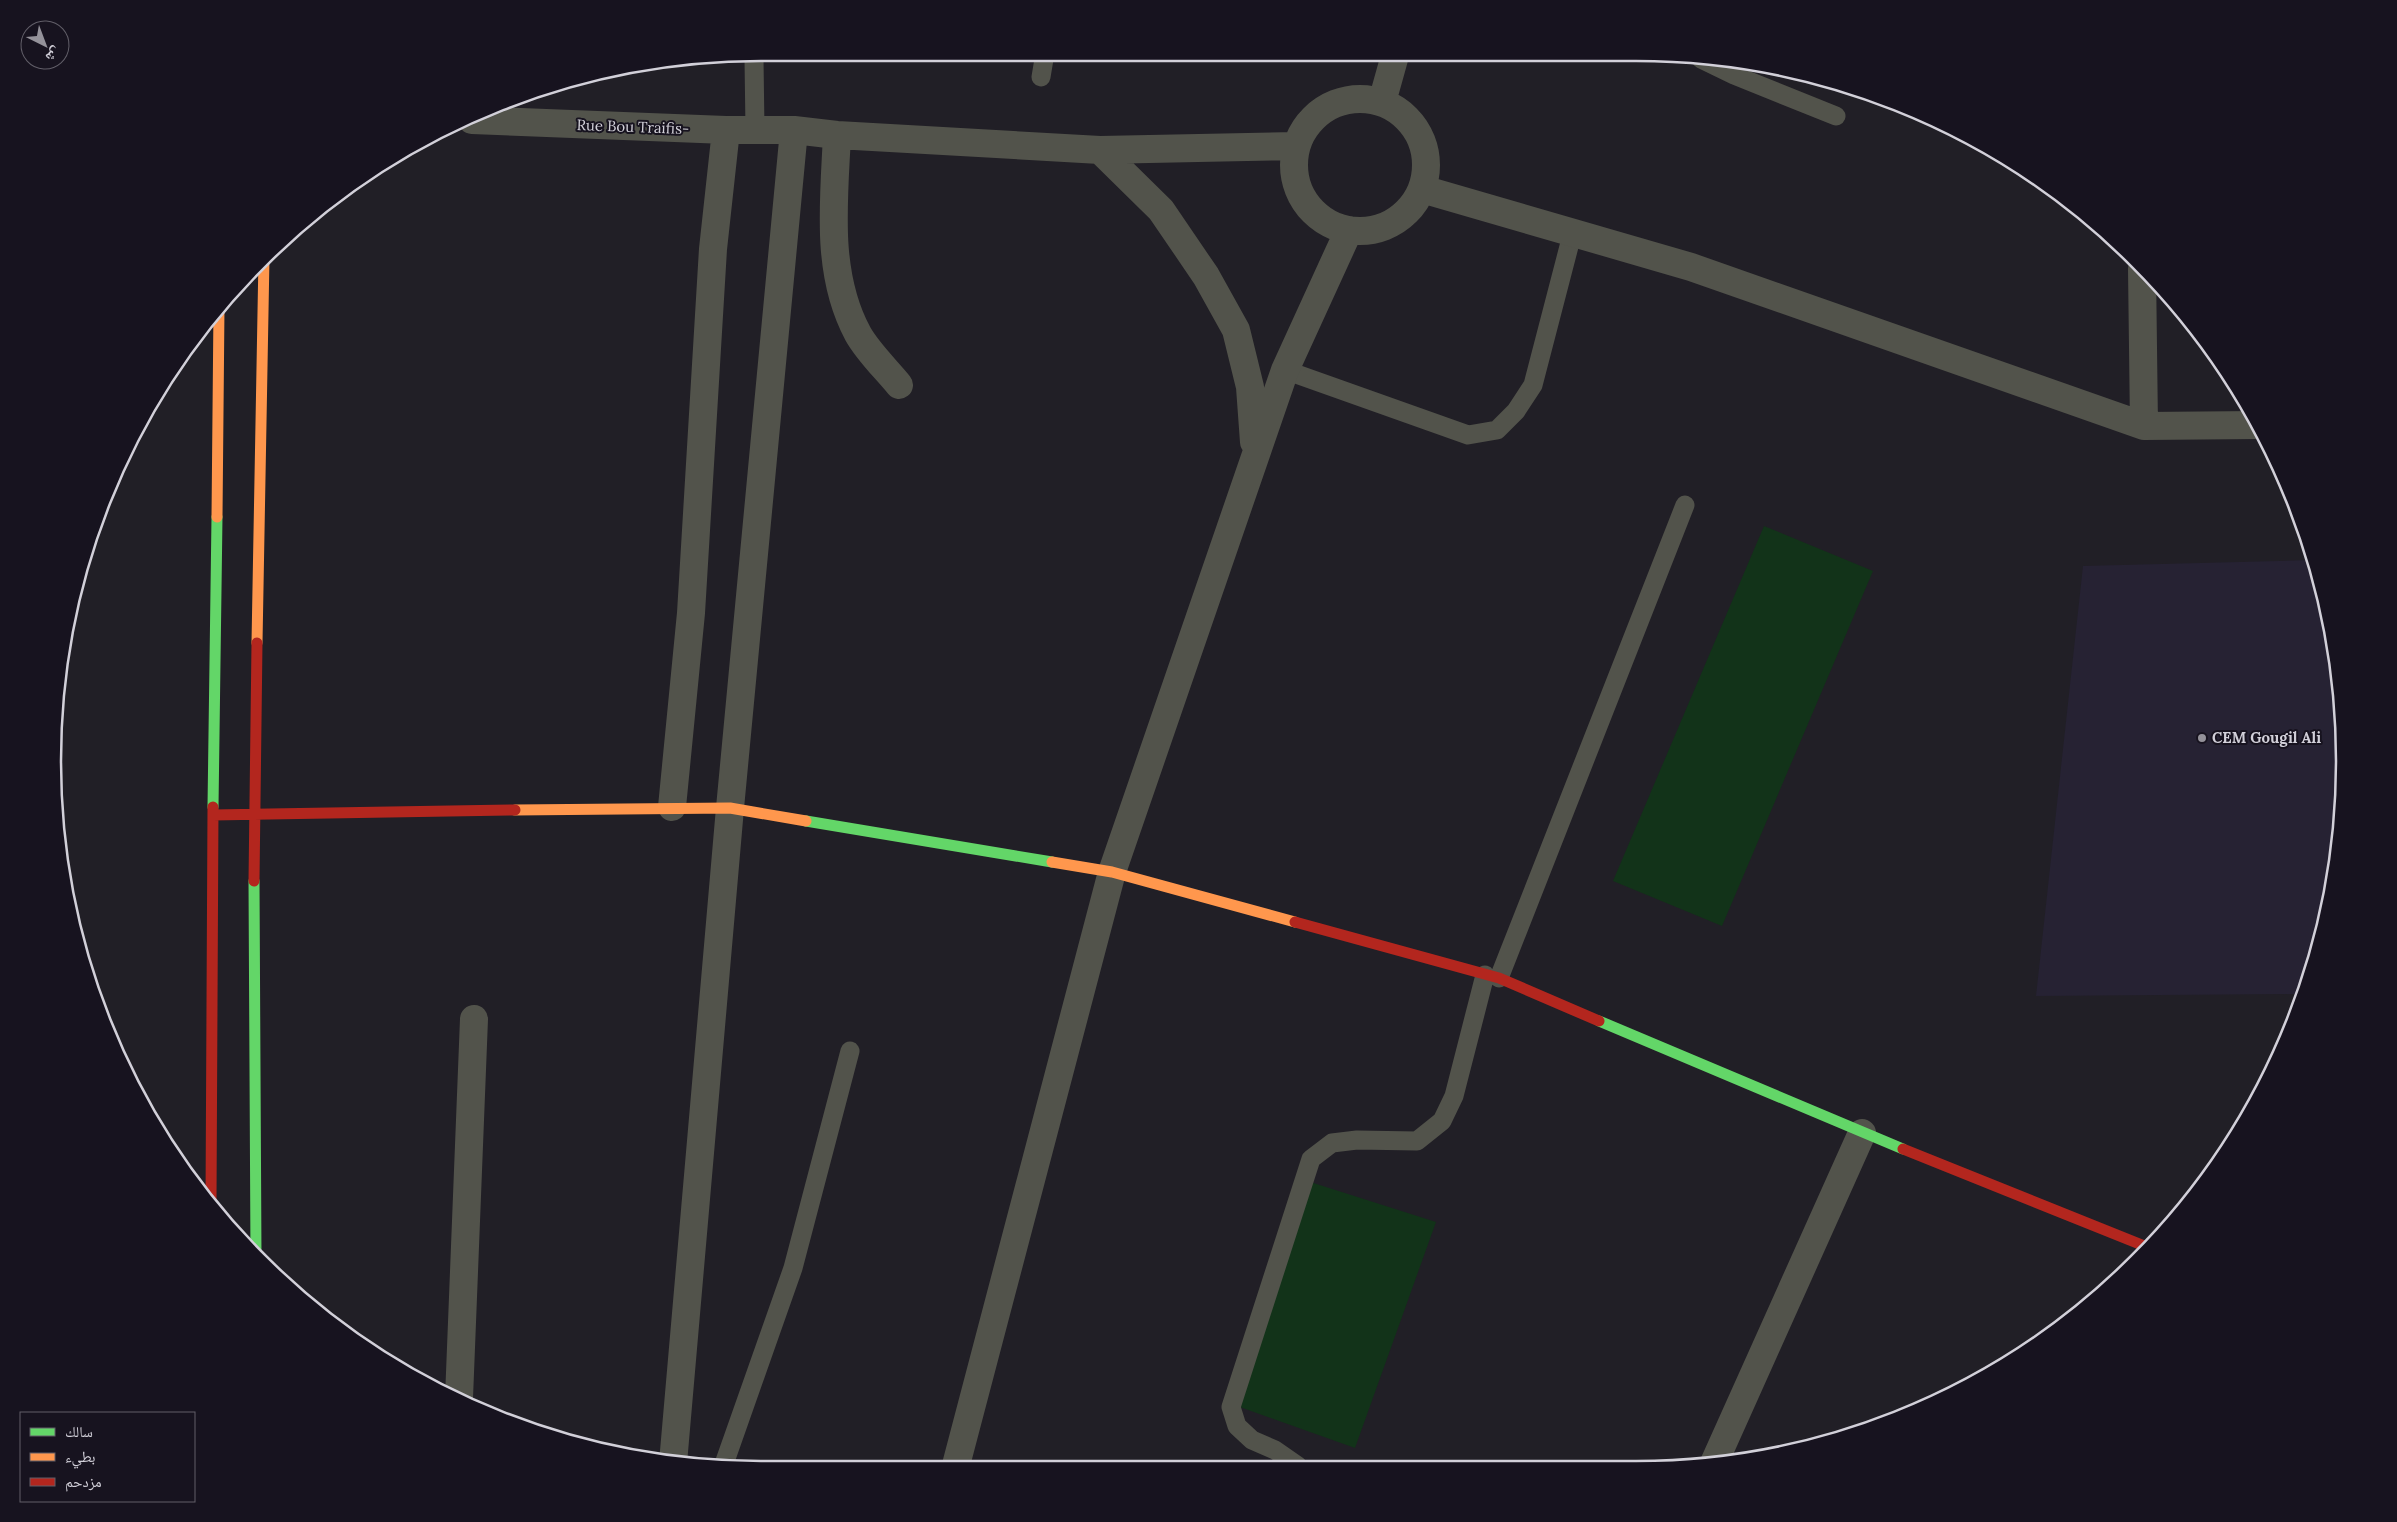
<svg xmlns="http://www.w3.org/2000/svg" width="2397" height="1522" viewBox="0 0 2397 1522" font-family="Lora,'Noto Naskh Arabic',serif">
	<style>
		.built { fill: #262233 }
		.green { fill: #123319 }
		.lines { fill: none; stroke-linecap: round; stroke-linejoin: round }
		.lane { stroke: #52534b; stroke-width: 19 }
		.street { stroke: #52534b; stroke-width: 28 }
		.fast { stroke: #63d668; stroke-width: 11 }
		.slow { stroke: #ff974d; stroke-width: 11 }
		.jam { stroke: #b3261e; stroke-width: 11 }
		.poi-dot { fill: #94929a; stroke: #17131f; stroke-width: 2 }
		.labels { text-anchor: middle; stroke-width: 4; stroke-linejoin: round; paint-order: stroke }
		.street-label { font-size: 15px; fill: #d2d0d9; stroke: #17131f }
		.poi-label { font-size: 15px; font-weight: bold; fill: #d2d0d9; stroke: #17131f; text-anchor: start }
		.rim { fill: none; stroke: #d2d0d9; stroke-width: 2.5 }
	</style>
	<rect width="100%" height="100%" fill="#211f26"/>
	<path class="built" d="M2313 560 2338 669 2343 808 2320 945 2302 994 2036 996 2083 566Z"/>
	<path class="green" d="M1764 526 1873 571 1722 926 1613 881Z
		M1304 1180 1436 1222 1355 1448 1237 1406Z"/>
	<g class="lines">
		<path class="lane" d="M754 59 755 130
			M1701 59 1734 75 1836 116
			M1041 77 1044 59
			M1285 370 1468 435 1497 430 1516 411 1533 385 1573 231
			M1499 978 1685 505
			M724 1464 793 1268 850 1051
			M1298 1466 1275 1450 1252 1440 1237 1426 1231 1407 1311 1159 1332 1143 1357 1140 1417 1141 1442 1121 1454 1096 1485 975"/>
		<path class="street" d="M1294 165a66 66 0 1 1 132 0a66 66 0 1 1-132 0Z
			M1382 102 1394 59
			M472 120 726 130H794L837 135 1100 150 1296 146
			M837 135C834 201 825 273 858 334 868 352 886 369 899 385
			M1100 150 1161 210 1206 276 1236 330 1250 387 1254 442
			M1422 189 1691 267 2144 426 2258 425
			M2142 269 2144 426
			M672 807 691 613 713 249 726 130
			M459 1398 474 1019
			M673 1463 730 808 794 130
			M1714 1463 1862 1133
			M956 1465 1112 872 1285 370 1349 230"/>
		<path class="fast" d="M213 807 217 517
			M806 821 1052 862
			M254 881 256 1257
			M1599 1021 1903 1149"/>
		<path class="slow" d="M217 517 219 307
			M257 643 264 257
			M515 810 730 808 806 821
			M1052 862 1112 872 1295 922"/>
		<path class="jam" d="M213 815 515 810
			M254 881 257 643
			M1295 922 1499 978 1599 1021
			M1903 1149 2147 1247
			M211 1203 213 807"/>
	</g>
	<circle class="poi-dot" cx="2202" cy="738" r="5"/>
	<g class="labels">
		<g class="street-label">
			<text transform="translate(633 127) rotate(2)" y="5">Rue Bou Traifis-</text>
		</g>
		<g class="poi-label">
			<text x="2212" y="743">CEM Gougil Ali</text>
		</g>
	</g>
	<path d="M0 0H2397V1522H0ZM761 61H1636A700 700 0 0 1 2336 761V761A700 700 0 0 1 1636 1461H761A700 700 0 0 1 61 761V761A700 700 0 0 1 761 61Z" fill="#17131f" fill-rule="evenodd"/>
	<path class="rim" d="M761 61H1636A700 700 0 0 1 2336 761V761A700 700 0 0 1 1636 1461H761A700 700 0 0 1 61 761V761A700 700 0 0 1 761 61Z"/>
	<rect x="20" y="1412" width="175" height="90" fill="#17131f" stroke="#625f69"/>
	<rect x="30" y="1428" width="25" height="8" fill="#63d668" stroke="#625f69"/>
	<text x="65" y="1437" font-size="15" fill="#d2d0d9">سالك</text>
	<rect x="30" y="1453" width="25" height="8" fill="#ff974d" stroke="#625f69"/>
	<text x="65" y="1462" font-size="15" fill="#d2d0d9">بطيء</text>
	<rect x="30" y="1478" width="25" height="8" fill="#b3261e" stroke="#625f69"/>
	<text x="65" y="1487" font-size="15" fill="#d2d0d9">مزدحم</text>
	<g transform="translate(45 45) rotate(138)"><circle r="24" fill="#17131f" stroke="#625f69"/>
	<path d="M0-4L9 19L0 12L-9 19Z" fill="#94929a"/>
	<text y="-8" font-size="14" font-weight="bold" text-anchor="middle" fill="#d2d0d9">ش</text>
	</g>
</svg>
